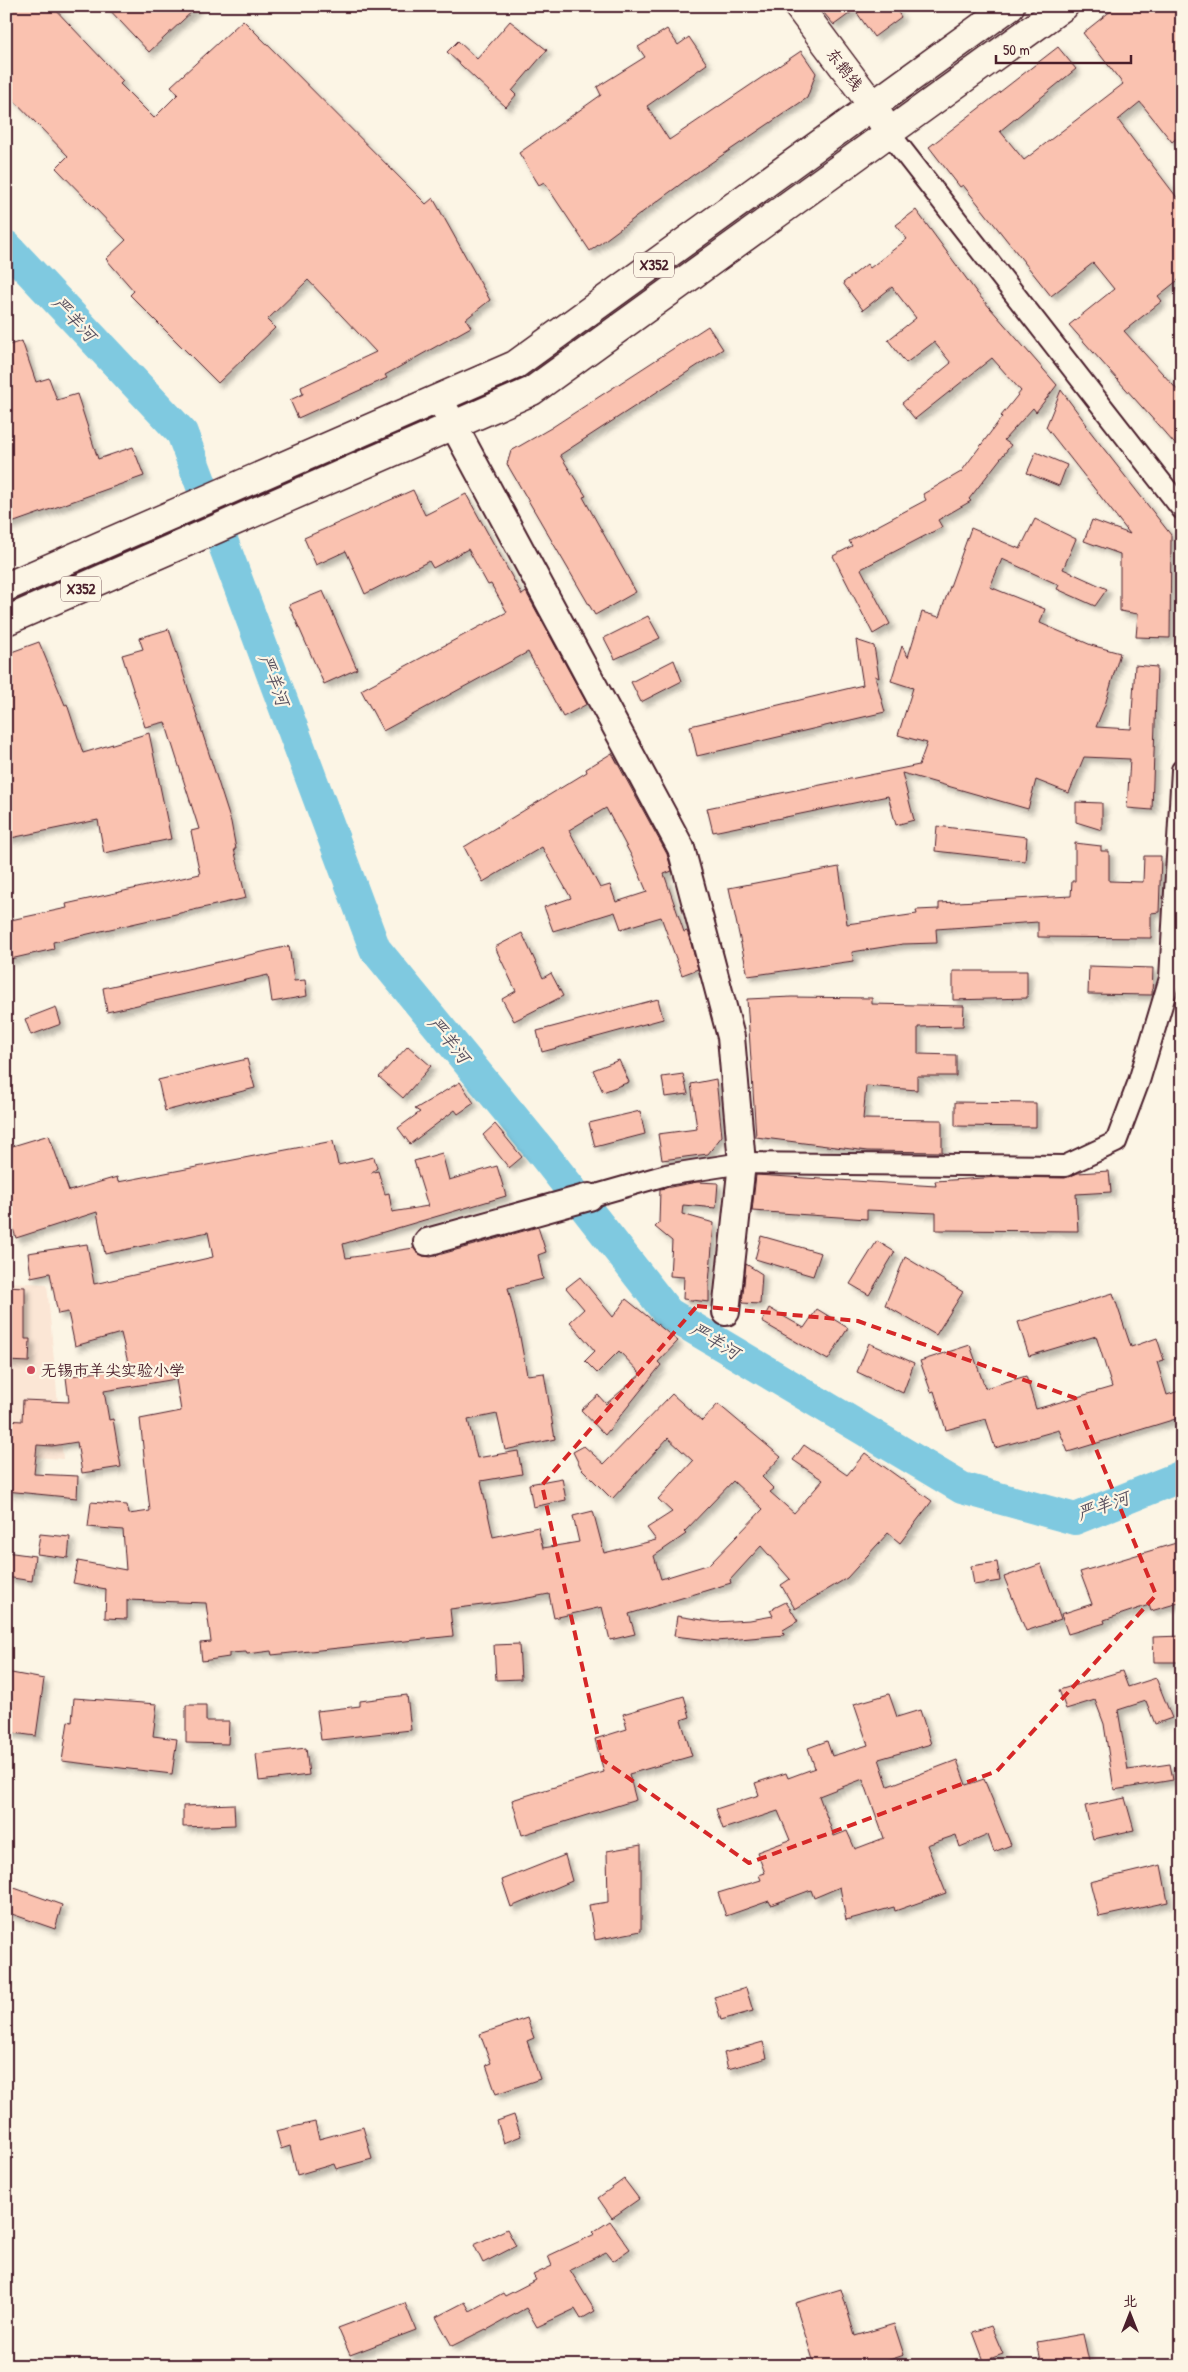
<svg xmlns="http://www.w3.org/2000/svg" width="1188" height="2372" viewBox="0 0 1188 2372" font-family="'Patrick Hand','LXGW WenKai TC',sans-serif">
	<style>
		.built { fill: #fbe6d5 }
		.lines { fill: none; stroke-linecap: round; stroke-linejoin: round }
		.river { stroke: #7fc9e0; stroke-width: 32 }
		.building { fill: #fac2b0; stroke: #4a1f2b; fill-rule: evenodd; filter: url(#shadow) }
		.minor-casing { stroke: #4a1f2b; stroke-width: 24 }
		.tertiary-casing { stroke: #4a1f2b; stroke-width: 30 }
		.secondary-casing { stroke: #4a1f2b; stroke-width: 31 }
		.primary-casing { stroke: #4a1f2b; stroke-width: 31 }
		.minor { stroke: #fcf5e5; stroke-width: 20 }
		.tertiary { stroke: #fcf5e5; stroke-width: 26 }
		.secondary { stroke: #fcf5e5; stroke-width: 28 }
		.primary { stroke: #fcf5e5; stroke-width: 28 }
		.marked { fill: none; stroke: #d62828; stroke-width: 4; stroke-dasharray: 10 6; stroke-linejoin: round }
		.poi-dot { fill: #d1495b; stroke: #fcf5e5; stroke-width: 2 }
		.labels { text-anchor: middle; stroke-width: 4.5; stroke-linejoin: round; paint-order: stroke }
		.shield { fill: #fcf5e5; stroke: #7f5f63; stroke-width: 1 }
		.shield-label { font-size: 15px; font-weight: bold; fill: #4a1f2b }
		.street-label { font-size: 16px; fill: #4a1f2b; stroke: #fcf5e5 }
		.poi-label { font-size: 16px; fill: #4a1f2b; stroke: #fcf5e5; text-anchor: start }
		.water-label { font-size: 18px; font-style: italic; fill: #5a5261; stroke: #fcf5e5 }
	</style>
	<defs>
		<filter id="shadow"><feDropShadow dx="4.5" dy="4.5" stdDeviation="2.5" flood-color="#0004"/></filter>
	</defs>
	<rect width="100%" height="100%" fill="#fcf5e5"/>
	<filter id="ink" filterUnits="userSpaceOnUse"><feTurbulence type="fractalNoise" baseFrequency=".02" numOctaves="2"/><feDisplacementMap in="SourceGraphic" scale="10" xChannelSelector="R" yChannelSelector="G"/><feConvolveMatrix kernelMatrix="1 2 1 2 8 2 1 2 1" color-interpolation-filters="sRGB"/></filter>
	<g filter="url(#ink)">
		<path class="built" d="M6 1282 47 1284 63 1459 6 1455Z"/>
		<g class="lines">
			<path class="river" d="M6 246 182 433 375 949 544 1155 668 1313 962 1488 1075 1519 1182 1476"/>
		</g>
		<path class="building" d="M6 6H52L123 81 120 84 154 118 178 94 171 86 243 20 426 204 433 198 490 300 466 319 471 327 385 375 387 378 298 418 290 400 303 394 301 387 376 352 308 280 267 320 275 328 218 383 130 295 134 291 106 259 126 240 56 168 68 156 6 92Z
			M106 6H198L149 52Z
			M818 6H860L834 25Z
			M867 6H894L901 17 874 37 857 13Z
			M1117 6H1182V134L1172 142 1140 102 1118 120 1182 204V277L1158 296 1162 301 1124 331 1182 395V452L1069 325 1114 289 1093 263 1051 296 963 185 960 187 929 147 1058 47 1076 69 1000 131 1024 160 1123 84 1083 33Z
			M510 21 547 50 512 91 516 95 506 107 447 52 458 41 477 59Z
			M667 29 678 45 689 37 707 64 647 106 669 140 801 51 816 73 807 98 693 175 590 251 544 182 539 185 519 153 601 95 597 87 645 57 638 47Z
			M916 210 977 293 1057 385 1036 412 1033 408 1004 440 1011 445 969 499 971 501 938 520 942 527 861 569 890 624 873 634 833 556 852 546 849 541 926 500 923 494 961 472 1002 417 1001 416 1021 391 992 358 915 419 902 403 951 363 934 342 906 363 888 340 916 318 892 287 863 310 843 283 867 264 870 268 907 239 896 225Z
			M708 326 723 349 560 455 586 496 583 497 636 592 595 615 507 464 511 451 551 428Z
			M22 341 36 382 49 378 57 400 77 394 98 459 133 447 144 476 6 525V346Z
			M1061 390 1087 425 1086 426 1171 535 1170 638 1136 637 1138 614 1120 611V554L1084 541 1092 520 1130 534 1046 427Z
			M1036 452 1067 465 1059 486 1027 473Z
			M413 490 425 515 466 494 522 595 526 592 587 704 563 717 528 652 383 731 361 690 507 612 491 584 488 585 468 549 433 568 429 561 365 594 346 551 316 565 304 538Z
			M1035 519 1076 539 1063 569 1107 589 1095 606 1057 589 1059 585 1002 559 990 587 1045 609 1040 623 1091 645 1120 653 1105 705 1096 727 1131 729 1135 665 1157 667 1152 810 1127 808 1130 759 1084 757 1069 793 1036 780 1028 809 902 773 914 820 896 825 888 796 713 832 707 808 919 765 927 743 898 735 913 688 891 681 902 646 908 657 922 612 939 617 971 528 1020 549Z
			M323 591 357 669 324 684 289 605Z
			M648 616 660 638 615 659 604 638Z
			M169 629 231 822 236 849H234L246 898 53 942 54 949 6 960V921L67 908 66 904 200 874 191 831 199 829 165 722 145 727 122 655 143 649 139 638Z
			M856 640 874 646 879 678 875 676 885 712 697 756 690 726 863 685Z
			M39 642 65 705 67 704 83 753 149 733 171 839 104 853 98 820 6 839V654Z
			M674 660 682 681 641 702 631 682Z
			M612 753 667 854 672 871 664 874 684 932 687 931 690 940 698 969 682 975 661 917 621 929 615 912 553 931 544 907 571 898 542 847 483 882 464 847 587 772 586 769ZM606 808 632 857 647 892 616 902 610 885 600 888 569 830Z
			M1076 802 1102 803V830L1076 822Z
			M937 826 1027 837 1025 861 935 851Z
			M1075 843 1101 846V851H1109V881L1143 882 1144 856H1161L1159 912 1151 913V938L1038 937V922L936 929 937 943 903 944 852 952 853 961 748 976 729 888 839 867 847 924 917 914 916 910 939 909V903L1071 896 1072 881H1075Z
			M522 933 543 978 551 973 563 996 514 1021 502 999 516 991 495 947Z
			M289 946 294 981 305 980 307 996 272 1002 268 975 107 1012 103 988Z
			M1089 966 1153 968 1152 995 1088 994Z
			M953 971H1027V998L953 1000Z
			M792 997 872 998V1004L964 1006 963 1026 918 1027V1054L956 1055V1076H917V1090L866 1086 863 1119 942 1120V1152L867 1151 756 1137 747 999Z
			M658 999 663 1019 542 1052 537 1031Z
			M56 1007 61 1024 31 1035 25 1019Z
			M408 1046 431 1066 403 1098 379 1077Z
			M247 1059 255 1088 165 1111 158 1080Z
			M619 1060 629 1082 603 1092 593 1070Z
			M683 1074 688 1094 665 1097 662 1077Z
			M716 1079 722 1136 708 1154 662 1160 658 1134 697 1129 691 1084Z
			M460 1082 474 1103 458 1114 455 1110 410 1144 398 1128 420 1112 415 1109Z
			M955 1102 1036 1103V1127L955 1126Z
			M640 1111 645 1134 595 1147 589 1123Z
			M495 1124 522 1157 509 1168 483 1135Z
			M49 1135 69 1191 117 1177 118 1182 333 1141 338 1165 374 1157 377 1168 371 1173 378 1171 385 1194 389 1193 392 1212 428 1206 414 1161 442 1153 449 1180 497 1166 506 1196 343 1244 346 1258 414 1248 423 1256 431 1257 538 1227 546 1252 538 1255 543 1279 508 1288 520 1337 527 1375 544 1373 555 1439 505 1450 497 1414 468 1420 477 1458 518 1451 522 1474 481 1481 493 1537 538 1527 543 1548 579 1542 573 1516 593 1511 604 1553 656 1540 647 1528 672 1512 658 1499 693 1461 668 1438 612 1499 581 1468 573 1452 584 1446 604 1464 672 1394 702 1421 718 1404 781 1457 762 1477 774 1489 770 1492 794 1513 823 1480 793 1460 804 1445 847 1475 865 1453 932 1501 900 1543 888 1533 847 1578 795 1609 781 1585 790 1579 761 1546 730 1580 731 1583 629 1614 635 1634 610 1640 602 1607 554 1618 549 1594 507 1602 450 1609 453 1636 272 1655 271 1651 247 1654 246 1652 229 1653V1657L202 1661 200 1643 211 1642 206 1603 127 1600V1619L105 1618 106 1589 73 1583 78 1561 126 1570 123 1530 88 1527 91 1502 127 1505 129 1514 150 1511 140 1419 181 1411 176 1379 104 1391 109 1420 113 1419 121 1467 82 1473 77 1442 52 1446 37 1445 34 1474 78 1476 77 1498 6 1491V1420L22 1421 23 1400 69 1402 66 1377 129 1367 121 1333 75 1346 68 1312 58 1314 50 1273 31 1277 28 1253 87 1244 94 1284 213 1257 208 1232 105 1254 97 1212 16 1238 6 1206V1148ZM733 1481 763 1509 710 1564 661 1579 654 1556 686 1534 684 1532Z
			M1109 1171 1111 1192 1076 1194 1078 1231 936 1230V1213L867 1210V1219L752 1211 756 1175 936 1186 935 1181 1000 1177 1065 1178 1078 1173Z
			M697 1182 718 1183 716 1208 683 1205 682 1214 714 1223 709 1283V1302L683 1299 684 1277 670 1276 672 1241 655 1227 659 1223 660 1189Z
			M761 1236 821 1253 813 1276 755 1259Z
			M877 1241 895 1252 869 1295 850 1284Z
			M905 1257 963 1292 936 1335 885 1305Z
			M746 1264 762 1274 760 1304 742 1303Z
			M580 1277 613 1317 626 1299 678 1341 658 1362 661 1365 605 1435 581 1410 598 1395 606 1404 641 1374 619 1351 597 1373 585 1361 595 1351 570 1322 584 1309 566 1288Z
			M6 1286 25 1287V1339H30L29 1362 6 1361Z
			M1113 1293 1131 1347 1157 1338 1164 1360 1157 1362 1167 1395 1182 1390V1417L1068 1452 1059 1430 995 1448 986 1419 946 1430 934 1391 931 1392 920 1361 970 1345 985 1388 1026 1376 1036 1409 1112 1387 1096 1336 1029 1356 1018 1322Z
			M769 1308 804 1328 817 1309 848 1328 828 1360 762 1322Z
			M869 1343 914 1363 903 1393 857 1372Z
			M562 1478 566 1500 533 1507 529 1484Z
			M40 1534 70 1537 68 1558 37 1554Z
			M1176 1543 1182 1560V1602L1151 1611 1149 1605 1104 1620 1105 1623 1068 1634 1061 1614 1092 1604 1080 1572Z
			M6 1552 35 1556 32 1581 6 1577Z
			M997 1562 1000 1581 974 1585 971 1566Z
			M1041 1564 1061 1619 1026 1631 1004 1577Z
			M786 1602 798 1621 783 1630 784 1635 717 1641 674 1636 677 1616 715 1622 750 1620 773 1616 770 1610Z
			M1182 1636V1662H1154L1153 1637Z
			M519 1644 521 1679 496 1680 494 1645Z
			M1122 1671 1128 1687 1156 1678 1172 1718 1155 1724 1146 1701 1118 1710 1128 1770 1170 1764 1173 1780 1114 1790 1104 1724 1095 1700 1066 1709 1059 1690Z
			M6 1672 44 1679 36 1736 6 1732Z
			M889 1694 897 1717 920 1710 931 1744 879 1759 888 1786 957 1760 966 1785 984 1779 1011 1845 994 1852 988 1835 960 1847 956 1835 927 1845 946 1893 895 1911 894 1907 846 1920 840 1887 814 1898 811 1890 771 1905 769 1901 726 1916 718 1893 761 1880 759 1875 765 1873 757 1852 790 1840 778 1811 723 1829 716 1809 759 1795 755 1783 786 1773 788 1778 815 1768 808 1748 827 1741 832 1756 868 1745 854 1704ZM863 1779 884 1838 855 1849 847 1831 834 1836 819 1796Z
			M407 1695 411 1730 321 1740 317 1711 360 1706V1701Z
			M684 1696 690 1717 681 1720 692 1756 629 1774 636 1800 522 1835 512 1800 604 1772 595 1739 627 1729 623 1714Z
			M74 1698 157 1704 153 1736 177 1739 172 1774 62 1761 68 1721 72 1722Z
			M186 1705H206V1721H229L228 1744 186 1743Z
			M306 1748 309 1775 259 1781 256 1754Z
			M1125 1798 1134 1830 1093 1839 1085 1806Z
			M234 1804 235 1825 183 1827V1806Z
			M641 1845V1931L595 1940 589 1905 608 1902 607 1851Z
			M565 1855 572 1881 511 1907 502 1880Z
			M1161 1865 1168 1902 1099 1917 1090 1882Z
			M6 1885 62 1905 55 1929 6 1912Z
			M746 1988 753 2011 721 2020 714 1997Z
			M527 2018 534 2038 527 2041 540 2079 496 2094 486 2065 491 2063 480 2034Z
			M763 2042 767 2058 728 2069 724 2053Z
			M514 2115 521 2136 504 2143 497 2121Z
			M315 2122 319 2139 363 2127 372 2159 336 2169 334 2164 297 2175 290 2146 281 2149 276 2131Z
			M624 2179 639 2199 612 2218 598 2198Z
			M610 2221 630 2249 613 2261 606 2252 570 2270 595 2311 581 2319 575 2309 537 2327 526 2308 487 2330 486 2329 452 2346 436 2317 465 2302 470 2311 503 2293 505 2296 536 2280 533 2275 552 2266 548 2256 595 2234 593 2232Z
			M507 2229 516 2246 483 2263 474 2245Z
			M841 2289 855 2336 894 2324 904 2355 872 2366H815L795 2303Z
			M405 2303 416 2330 350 2355 338 2328Z
			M991 2326 1003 2354 984 2361 973 2332Z
			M1083 2334 1090 2366H1042L1037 2342Z"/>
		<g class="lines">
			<defs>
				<path id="minor" d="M889 133 1182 509
					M589 1197 666 1175 742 1163 1065 1166 1116 1142 1139 1081 1170 978 1182 770"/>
				<path id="tertiary" d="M439 398 681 848 731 1037 742 1163 726 1312
					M427 1242 589 1197"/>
				<path id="secondary" d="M798 6 873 106 889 133"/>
				<path id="primary" d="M6 587 515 365 1010 6
					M6 621 532 391 1064 6"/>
			</defs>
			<use href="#minor" class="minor-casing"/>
			<use href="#tertiary" class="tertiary-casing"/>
			<use href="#secondary" class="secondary-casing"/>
			<use href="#primary" class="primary-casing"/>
			<use href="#minor" class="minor"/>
			<use href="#tertiary" class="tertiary"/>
			<use href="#secondary" class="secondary"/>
			<use href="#primary" class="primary"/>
		</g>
	</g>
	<path class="marked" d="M697 1306 858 1321 1075 1398 1156 1595 997 1771 749 1863 603 1760 542 1485Z"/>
	<circle class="poi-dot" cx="31" cy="1370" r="5"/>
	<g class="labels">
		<g class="shield">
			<rect x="634" y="252.5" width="40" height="25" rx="4"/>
			<rect x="61" y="576.5" width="40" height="25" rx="4"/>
		</g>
		<g class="shield-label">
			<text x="654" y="270">X352</text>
			<text x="81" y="594">X352</text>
		</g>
		<g class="street-label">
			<text transform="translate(845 69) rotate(53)" y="6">东鹅线</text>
		</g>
		<g class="poi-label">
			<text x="41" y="1376">无锡市羊尖实验小学</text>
		</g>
		<g class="water-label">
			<text transform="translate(74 319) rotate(47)" y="6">严羊河</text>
			<text transform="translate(274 680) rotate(69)" y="6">严羊河</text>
			<text transform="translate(449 1040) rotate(51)" y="6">严羊河</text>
			<text transform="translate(715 1341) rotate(31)" y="6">严羊河</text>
			<text transform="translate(1103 1506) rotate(-19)" y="6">严羊河</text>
		</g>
	</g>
	<rect width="1188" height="2372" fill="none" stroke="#fcf5e5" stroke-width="25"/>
	<rect x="12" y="12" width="1163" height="2347" fill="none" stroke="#4a1f2b" stroke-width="2" filter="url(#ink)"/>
	<g transform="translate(1130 2314)" stroke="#fcf5e5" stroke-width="4" paint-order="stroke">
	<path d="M0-4L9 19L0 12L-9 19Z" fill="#4a1f2b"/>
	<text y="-8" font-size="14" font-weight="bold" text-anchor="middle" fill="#4a1f2b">北</text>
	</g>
	<path d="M996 55v8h135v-8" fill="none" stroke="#4a1f2b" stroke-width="2.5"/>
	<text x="1003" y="55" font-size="15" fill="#4a1f2b" stroke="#fcf5e5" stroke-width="4" paint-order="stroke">50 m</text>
</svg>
